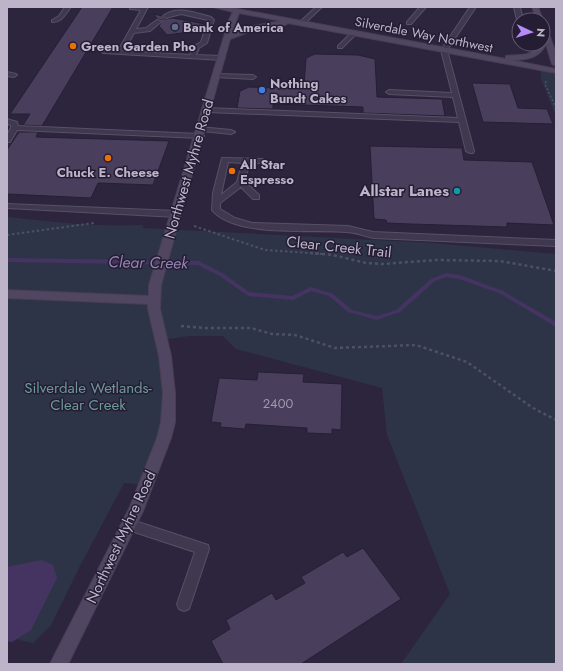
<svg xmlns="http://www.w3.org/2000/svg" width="563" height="671" viewBox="0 0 563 671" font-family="Jost,sans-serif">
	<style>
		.green { fill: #2d3448 }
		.water { fill: #453461 }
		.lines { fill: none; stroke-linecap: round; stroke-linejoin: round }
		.stream { fill: #453461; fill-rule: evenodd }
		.building { fill: #493e5c; stroke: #271f35 }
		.lane-casing { stroke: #585066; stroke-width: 2 }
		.secondary-casing { stroke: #473e54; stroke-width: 2 }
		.path-far2 { stroke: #4e5065; stroke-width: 1.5; stroke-dasharray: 2 2; stroke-linecap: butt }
		.path-far1 { stroke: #4e5065; stroke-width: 2; stroke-dasharray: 2.5 2.5; stroke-linecap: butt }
		.path { stroke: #4e5065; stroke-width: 2.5; stroke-dasharray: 3 3; stroke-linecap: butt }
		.lane { fill: #40384e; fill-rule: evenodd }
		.secondary { fill: #514661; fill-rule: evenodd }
		.service-dot { fill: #5c6f8a; stroke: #251d33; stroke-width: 1.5 }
		.food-dot { fill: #e8710a; stroke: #251d33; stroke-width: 1.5 }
		.shop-dot { fill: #3f7fe0; stroke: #251d33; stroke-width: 1.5 }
		.culture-dot { fill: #0f9aa8; stroke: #251d33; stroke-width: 1.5 }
		.labels { text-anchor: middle; stroke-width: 3; stroke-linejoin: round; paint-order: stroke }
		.far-poi-label { font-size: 13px; font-weight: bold; fill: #bdb4c9; stroke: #251d33; text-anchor: start }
		.far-street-label { font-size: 13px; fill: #bdb4c9; stroke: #251d33 }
		.number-label { font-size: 13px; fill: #a096ae }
		.street-label { font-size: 15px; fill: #bdb4c9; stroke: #251d33 }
		.poi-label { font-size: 15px; font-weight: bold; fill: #bdb4c9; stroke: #251d33; text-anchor: end }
		.park-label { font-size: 15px; fill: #6b999a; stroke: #251d33 }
		.water-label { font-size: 16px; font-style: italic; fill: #9583b5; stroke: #251d33 }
	</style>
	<rect width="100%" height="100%" fill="#2d243e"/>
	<path class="green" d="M541 68 556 71V116L541 79Z
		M7 217C52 222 97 227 143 225V228L432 243 556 254V664H401L450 594 387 435 382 388 236 349 223 336H189L162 340 169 393 147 485 124 483 80 566 51 625 33 643 7 637Z"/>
	<path class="water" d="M42 560 53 565 57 578 31 630 12 642 7 641V567Z"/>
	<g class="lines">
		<path class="stream" d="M7 258 199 261 224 274 249 292 292 296 311 287 333 294 352 310 377 316 396 310 431 279 446 273 460 275 503 291 556 322V327L499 293 459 279 446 277 435 281 400 312 377 320 348 312 329 296 311 291 293 300 248 296 220 276 198 265 7 262Z"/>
	</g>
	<path class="building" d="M82 7H113L42 126 23 125 30 114H10Z
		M154 14 162 16 165 19 173 18 205 24 203 30 167 35 159 26 163 20 157 19Z
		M315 54 358 55 375 59 377 97 442 99 445 116 363 113V107L273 104V109L237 108 240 91 249 87 275 88 280 85 304 86 306 58Z
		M472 83 510 84 518 108 547 109 553 124 483 122Z
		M19 132H38L36 137 169 141 153 185 98 183 91 198 7 194V150Z
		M370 146 462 148 464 160 532 162 554 225 507 223V227L411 224 387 223 386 220 374 219Z
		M258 372 304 374 303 382 342 384 341 430 332 429V434L307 433V428L246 424 245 429 220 427 221 423 211 422 219 378 257 380Z
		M363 548 401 599 301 664H223L211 641 230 629 226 620 272 593 276 600 305 583 301 577 343 552 347 557Z"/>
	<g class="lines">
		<defs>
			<path id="lane" d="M65 7 70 8C65 15 61 23 52 22V20L59 16Z
				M130 7H148L136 29 146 28 157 20 162 21 150 31 134 33 124 51 190 55 194 46 201 42 208 20 181 14 166 18 163 16C176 5 196 13 211 17L214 20 207 43 199 48 196 55 222 56 225 58 222 60 103 53 102 52 105 50 118 51 141 10 130 9Z
				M316 7H322L304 24H300V22Z
				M420 7H426L411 24H407V22Z
				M470 7H476L447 50 474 151 473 153H470L466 151 459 122 207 112 204 110 207 108 458 118 453 97 389 94 386 92 389 90 452 93 441 50Z
				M514 7H520L523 20H519V21L517 20Z
				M352 32 357 33 342 48H338V46Z
				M7 72 16 74 17 75 14 77 7 76Z
				M217 74 253 75 256 77 253 79 215 77V75Z
				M7 119 17 122 18 126 200 134 204 136 200 138 17 130 10 142H7V135L11 128V125L7 124Z
				M199 127 231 130 235 132 231 134 202 131H199Z
				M222 158 262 159 266 161 262 163H249L245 182 259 195V199H253L241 187 220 203V209L235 218 252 223 348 226 373 232 556 240V246L373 238C364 236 355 232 346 232 311 229 236 238 212 210L213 193ZM228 162 242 163 237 182 221 195Z
				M7 204 177 211 181 214 177 217 7 208Z
				M129 519 208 545 209 549 189 609 184 611 179 609 177 604 195 552 125 529 123 525 125 521Z"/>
			<path id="secondary" d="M213 7H227L506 59V56C519 54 532 58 538 44H543V42L546 44 543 36V24L546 26 556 53V66L552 64 546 44C539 59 525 60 511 60L556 69V73L288 23 285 25 254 30 230 39 161 285 160 309 171 356 175 393V422L171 438 143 511 68 664H50L129 509 157 438 161 422 163 393 159 356 148 309V304L7 298V290L149 296V285L229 20 233 12ZM239 13 282 21 253 26 232 33Z
				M532 7H538L543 20V21L537 20Z"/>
		</defs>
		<use href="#lane" class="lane-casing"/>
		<use href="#secondary" class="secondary-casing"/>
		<path class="path-far2" d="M546 81 545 84 556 108"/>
		<path class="path-far1" d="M194 226 265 250 324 254
			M7 235 94 223"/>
		<path class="path" d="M310 253 333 255 366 263 382 264 437 260 500 261 556 271
			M181 326 206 328H251L272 334 295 335 335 348 416 345 467 362 533 408 556 420"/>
		<use href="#lane" class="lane"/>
		<use href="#secondary" class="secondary"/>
	</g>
	<circle class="service-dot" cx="175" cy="27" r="4"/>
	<g class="food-dot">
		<circle cx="73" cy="46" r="4"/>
		<circle cx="108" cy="158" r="4"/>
		<circle cx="232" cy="171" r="4"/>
	</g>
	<circle class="shop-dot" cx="262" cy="90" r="4"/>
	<circle class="culture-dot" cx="457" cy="191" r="4"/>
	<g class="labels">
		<g class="far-poi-label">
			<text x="183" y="32">Bank of America</text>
			<text x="81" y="51">Green Garden Pho</text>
			<text x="270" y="88">Nothing<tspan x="270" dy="15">Bundt Cakes</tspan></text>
			<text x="240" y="169">All Star<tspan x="240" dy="15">Espresso</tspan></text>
			<text x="108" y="177" text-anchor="middle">Chuck E. Cheese</text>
		</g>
		<g class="far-street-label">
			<text transform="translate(424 34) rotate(11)" y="5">Silverdale Way Northwest</text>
		</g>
		<g class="number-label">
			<text x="278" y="408">2400</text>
		</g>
		<g class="street-label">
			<text transform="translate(189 169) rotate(-74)" y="5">Northwest Myhre Road</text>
			<text transform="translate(339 247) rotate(6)" y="5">Clear Creek Trail</text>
			<text transform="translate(121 537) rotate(-65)" y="5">Northwest Myhre Road</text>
		</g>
		<g class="poi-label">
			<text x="449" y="196">Allstar Lanes</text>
		</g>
		<g class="park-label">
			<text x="88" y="393">Silverdale Wetlands-<tspan x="88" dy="17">Clear Creek</tspan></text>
		</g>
		<g class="water-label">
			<text transform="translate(148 262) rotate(1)" y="6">Clear Creek</text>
		</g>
	</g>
	<rect width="563" height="671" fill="none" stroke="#bdb4c9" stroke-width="16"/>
	<g transform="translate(531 32) rotate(94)"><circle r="19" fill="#251d33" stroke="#62596f"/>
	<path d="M0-3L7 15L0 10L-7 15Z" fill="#b68af8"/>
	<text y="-6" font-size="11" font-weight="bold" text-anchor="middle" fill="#bdb4c9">N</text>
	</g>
</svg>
